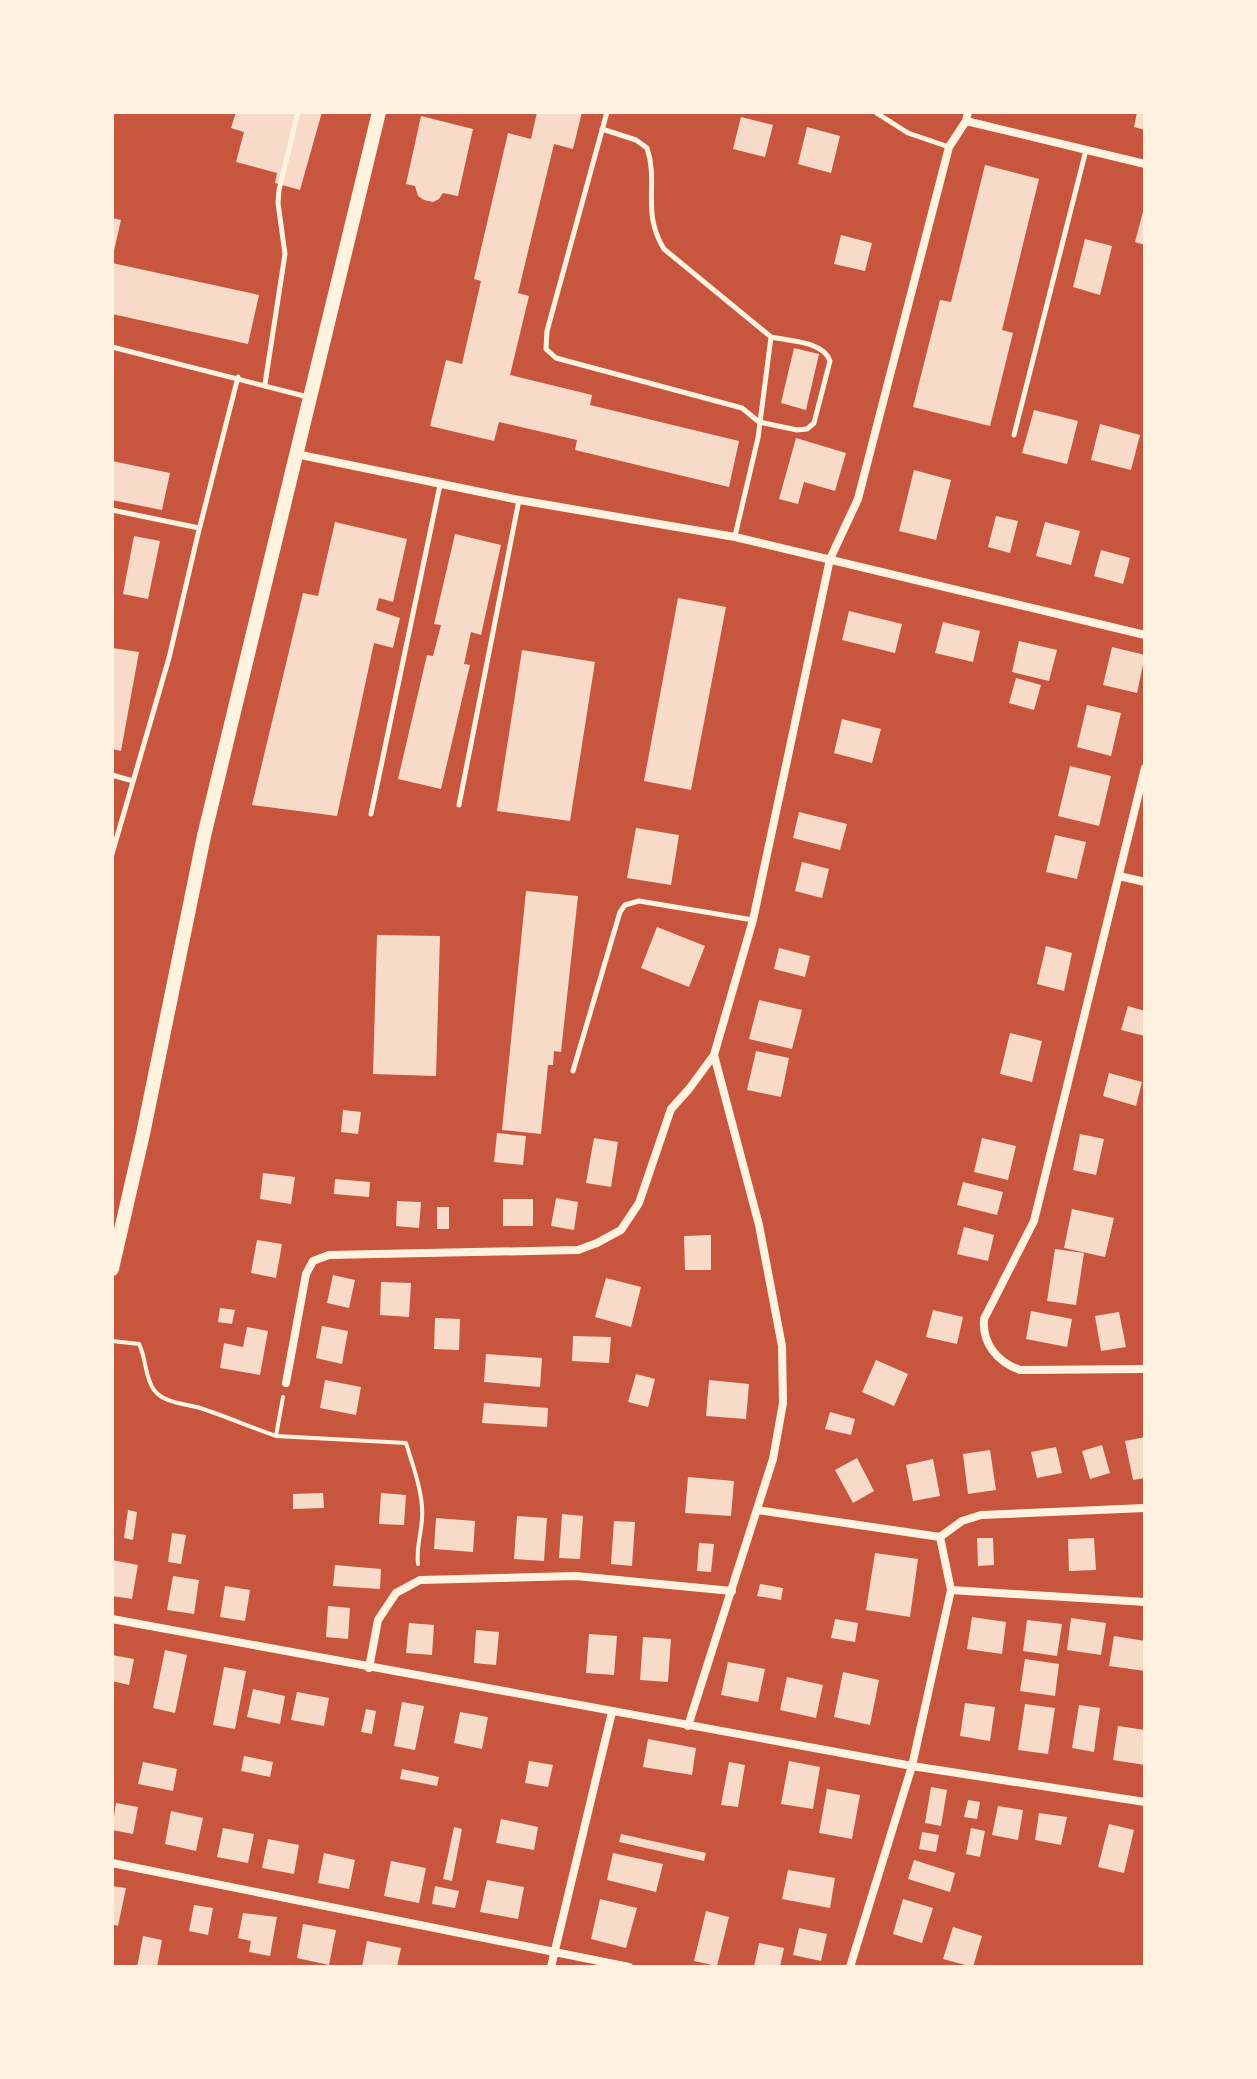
<svg xmlns="http://www.w3.org/2000/svg" width="1257" height="2079" viewBox="0 0 1257 2079" font-family="'Source Sans 3',sans-serif">
	<style>
		.building { fill: #f7dbc8 }
		.lines { fill: none; stroke-linecap: round; stroke-linejoin: round }
		.path { stroke: #fff3e0; stroke-width: 4 }
		.service { stroke: #fff3e0; stroke-width: 5 }
		.minor { stroke: #fff3e0; stroke-width: 8 }
		.secondary { stroke: #fff3e0; stroke-width: 14 }
	</style>
	<rect width="100%" height="100%" fill="#c8553d"/>
	<path class="building" d="M236 112H322L300 190 275 183 277 173 236 162 244 132 231 128Z
		M537 112H582L573 149 554 144 518 293 529 296 510 375 592 395 590 405 739 441 729 487 575 450 577 440 499 422 494 441 430 426 446 360 462 364 481 281 474 279 508 133 531 139Z
		M1137 112H1145V130L1134 127Z
		M421 116 473 129 458 196 443 193 439 199 433 202 424 200 418 196 415 186 406 184Z
		M741 117 773 125 765 157 733 149Z
		M807 127 840 136 831 173 798 164Z
		M985 165 1039 179 1002 330 1013 333 990 426 913 407 940 300 951 302Z
		M1144 208H1145V245L1135 242Z
		M112 218 121 220 113 255H112Z
		M841 235 872 243 865 271 834 264Z
		M1085 239 1112 246 1100 295 1073 287Z
		M112 263 259 295 248 344 112 314Z
		M794 348 819 354 806 410 781 403Z
		M1034 410 1078 421 1067 464 1022 453Z
		M1100 424 1140 435 1131 470 1091 460Z
		M796 438 846 453 835 491 804 482 798 504 779 499Z
		M112 461 170 473 162 510 112 500Z
		M914 470 951 480 936 540 899 531Z
		M996 516 1018 521 1010 553 988 547Z
		M335 522 407 539 393 602 379 598 376 610 400 618 393 648 374 643 337 816 252 805 303 593 318 596Z
		M1045 522 1080 531 1071 565 1036 556Z
		M455 534 501 545 481 635 471 632 464 664 470 665 441 789 398 779 427 655 433 656 441 625 434 624Z
		M134 536 160 541 148 599 123 594Z
		M1101 550 1130 558 1123 584 1094 576Z
		M678 598 726 607 691 790 644 781Z
		M849 611 902 624 895 653 842 640Z
		M943 622 980 631 973 662 935 653Z
		M1019 641 1057 650 1049 681 1012 672Z
		M1112 647 1145 655 1137 693 1103 685Z
		M112 648 139 652 121 751 112 749Z
		M522 650 595 662 570 821 497 811Z
		M1016 678 1041 685 1034 710 1009 703Z
		M1087 705 1121 713 1111 756 1077 747Z
		M842 719 881 729 872 763 834 753Z
		M1070 766 1111 776 1099 826 1058 816Z
		M799 812 847 824 840 850 793 838Z
		M636 828 679 835 671 885 627 878Z
		M1055 835 1086 842 1077 879 1046 872Z
		M802 862 829 869 822 898 795 891Z
		M526 891 578 896 561 1052 554 1051 553 1065H548L541 1134 502 1130Z
		M657 927 705 946 689 987 641 968Z
		M377 935 440 936 436 1076 373 1074Z
		M1046 946 1072 953 1064 991 1037 984Z
		M779 948 810 956 805 977 774 969Z
		M759 1000 802 1010 792 1049 749 1039Z
		M1128 1006 1145 1011V1036L1121 1030Z
		M1010 1033 1042 1041 1032 1082 1000 1074Z
		M756 1051 789 1058 781 1097 747 1090Z
		M1109 1073 1142 1082 1136 1106 1103 1096Z
		M343 1110 361 1112 358 1134 341 1132Z
		M497 1133 526 1136 523 1165 494 1162Z
		M1080 1134 1104 1139 1096 1175 1073 1170Z
		M594 1138 618 1142 611 1187 586 1183Z
		M982 1138 1016 1146 1008 1180 974 1172Z
		M263 1173 295 1177 291 1204 260 1199Z
		M335 1179 370 1182 369 1197 334 1194Z
		M963 1182 1003 1192 997 1215 957 1205Z
		M556 1198 578 1202 574 1230 551 1226Z
		M503 1199H533V1226H503Z
		M397 1201 421 1202 419 1228 396 1226Z
		M437 1207H449V1229H437Z
		M1072 1209 1114 1218 1105 1257 1064 1248Z
		M964 1227 994 1235 988 1261 957 1254Z
		M711 1235V1270H685L684 1236Z
		M257 1240 282 1244 276 1278 251 1273Z
		M1055 1249 1084 1253 1076 1305 1047 1301Z
		M333 1275 355 1280 349 1308 327 1303Z
		M606 1278 641 1287 631 1327 595 1317Z
		M381 1282 411 1283 409 1317 380 1315Z
		M220 1308 235 1310 232 1324 218 1322Z
		M933 1310 963 1317 957 1344 926 1337Z
		M1031 1311 1072 1319 1067 1347 1026 1339Z
		M1119 1312 1126 1347 1101 1351 1095 1316Z
		M435 1318 460 1319 459 1350 434 1349Z
		M322 1326 348 1331 342 1364 316 1358Z
		M247 1327 268 1331 260 1375 220 1368 224 1343 243 1347Z
		M573 1336 611 1337 609 1363 572 1361Z
		M486 1354 542 1358 540 1387 484 1382Z
		M876 1360 908 1374 894 1406 862 1392Z
		M636 1374 655 1379 648 1407 628 1402Z
		M325 1380 361 1387 356 1415 320 1408Z
		M709 1380 749 1384 746 1419 706 1416Z
		M484 1403 548 1408 547 1427 482 1423Z
		M830 1412 855 1419 851 1435 825 1429Z
		M1145 1437V1478L1133 1480 1125 1441Z
		M1102 1445 1110 1473 1090 1479 1082 1451Z
		M1056 1447 1062 1473 1037 1478 1031 1452Z
		M990 1450 996 1490 968 1494 963 1454Z
		M857 1458 874 1491 853 1503 835 1470Z
		M933 1459 940 1496 913 1501 906 1465Z
		M688 1477 734 1481 731 1516 685 1513Z
		M323 1493 324 1508 293 1509V1494Z
		M381 1493 406 1495 404 1525 379 1524Z
		M128 1510 137 1512 133 1540 124 1538Z
		M562 1514 583 1516 580 1559 559 1558Z
		M517 1516 547 1518 544 1561 514 1559Z
		M436 1518 475 1521 473 1552 434 1549Z
		M614 1521 635 1522 632 1566 611 1564Z
		M172 1533 186 1535 181 1564 168 1562Z
		M977 1538H993L994 1565 978 1566Z
		M1094 1538 1096 1570 1069 1571 1068 1539Z
		M699 1543 714 1544 711 1572 697 1571Z
		M875 1553 918 1559 910 1617 866 1610Z
		M112 1560 138 1565 132 1599 112 1596Z
		M335 1565 381 1569 380 1589 333 1586Z
		M173 1576 199 1580 194 1614 167 1610Z
		M760 1584 783 1588 781 1600 757 1596Z
		M225 1586 250 1590 245 1621 220 1617Z
		M328 1606 350 1608 348 1639 326 1637Z
		M972 1617 1006 1622 1002 1654 967 1649Z
		M1071 1618 1106 1623 1101 1655 1067 1650Z
		M835 1619 858 1623 855 1642 831 1638Z
		M1027 1620 1062 1624 1057 1656 1023 1651Z
		M409 1623 434 1625 432 1655 406 1653Z
		M476 1630 499 1632 496 1665 474 1663Z
		M589 1634 617 1636 614 1675 586 1673Z
		M1114 1636 1145 1641V1671L1109 1666Z
		M643 1637 671 1639 668 1682 640 1680Z
		M165 1650 187 1655 175 1713 153 1708Z
		M112 1655 134 1659 129 1685 112 1681Z
		M1025 1659 1059 1664 1055 1696 1020 1691Z
		M728 1662 765 1669 758 1702 721 1695Z
		M224 1667 246 1671 235 1729 213 1725Z
		M843 1672 879 1680 870 1725 834 1717Z
		M787 1677 823 1685 816 1718 780 1710Z
		M253 1689 285 1696 280 1724 247 1717Z
		M297 1692 329 1698 324 1726 291 1720Z
		M402 1702 424 1706 415 1750 394 1746Z
		M965 1703 995 1707 990 1741 960 1736Z
		M1025 1704 1055 1708 1048 1754 1018 1750Z
		M1079 1705 1100 1708 1094 1752 1072 1748Z
		M366 1709 376 1711 372 1734 361 1732Z
		M460 1712 488 1717 482 1749 454 1743Z
		M1118 1726 1145 1730V1765L1113 1760Z
		M648 1739 696 1748 692 1775 643 1767Z
		M244 1756 273 1762 270 1777 241 1771Z
		M529 1761 553 1765 548 1787 525 1783Z
		M789 1761 820 1767 813 1809 781 1804Z
		M143 1762 177 1769 173 1791 138 1784Z
		M729 1762 745 1765 738 1807 721 1805Z
		M402 1769 439 1777 437 1786 400 1779Z
		M931 1787 947 1790 941 1826 925 1823Z
		M827 1789 860 1795 852 1839 819 1833Z
		M968 1800 980 1802 977 1819 964 1817Z
		M116 1803 138 1807 133 1834 112 1830Z
		M998 1806 1023 1810 1018 1840 992 1835Z
		M171 1811 203 1818 196 1851 165 1844Z
		M1039 1813 1067 1817 1061 1845 1035 1840Z
		M501 1819 538 1827 534 1850 496 1843Z
		M1109 1824 1134 1830 1124 1873 1098 1867Z
		M454 1827 462 1829 452 1881 443 1879Z
		M223 1828 254 1834 248 1863 217 1857Z
		M971 1828 985 1831 980 1857 966 1854Z
		M922 1832 939 1835 936 1852 919 1849Z
		M621 1834 706 1853 704 1861 619 1842Z
		M268 1839 299 1845 294 1874 262 1868Z
		M324 1853 355 1860 349 1889 318 1883Z
		M613 1853 663 1864 656 1892 607 1880Z
		M914 1860 955 1873 950 1892 908 1879Z
		M391 1861 426 1868 419 1903 384 1896Z
		M788 1870 835 1878 830 1908 782 1899Z
		M487 1880 524 1887 518 1919 480 1912Z
		M112 1886 126 1888 118 1926 112 1924Z
		M435 1886 459 1891 455 1908 432 1904Z
		M600 1899 637 1908 626 1948 591 1939Z
		M903 1899 933 1908 922 1943 893 1934Z
		M194 1905 213 1908 208 1935 189 1931Z
		M706 1911 729 1917 717 1966 694 1961Z
		M243 1913 277 1917 270 1956 249 1952 251 1941 238 1938Z
		M303 1924 336 1930 329 1965 297 1958Z
		M953 1927 982 1936 973 1967 943 1959Z
		M799 1928 827 1934 821 1961 793 1955Z
		M143 1936 162 1940 157 1967H137Z
		M367 1941 401 1948 397 1967H362Z
		M759 1943 784 1948 780 1967H754Z"/>
	<g class="lines">
		<path class="path" d="M112 1341 139 1344C147 1360 144 1376 154 1390 165 1404 184 1403 200 1408 225 1416 250 1427 276 1436L283 1397
			M276 1436 406 1443C413 1466 424 1495 422 1519 421 1535 416 1548 418 1564"/>
		<path class="service" d="M607 112 547 331 546 349 556 358 742 408 759 422 797 430 807 429 814 423 830 361C823 341 789 341 771 337
			M875 112 908 133 949 147
			M602 129 636 140 647 148C659 183 641 212 664 249L771 337 758 438 735 536
			M112 347 308 397
			M265 384 285 254 278 203 279 190 298 112
			M1014 435 1086 150
			M112 510 199 528
			M112 775 133 781
			M459 805 519 500
			M371 814 440 485
			M112 854 169 658 198 534 238 377
			M573 1071 620 912 625 905 639 901 753 920"/>
		<path class="minor" d="M966 121 1145 164
			M296 454 519 500 735 537 1145 635
			M1145 768 1034 1221 984 1319C982 1343 997 1362 1020 1370L1145 1369
			M1119 876 1145 882
			M286 1383 306 1274 313 1261 329 1255 578 1250 597 1243 621 1230 639 1203 671 1109 689 1089 714 1055
			M757 1510 940 1537 962 1521 981 1515 1145 1508
			M951 1590 1145 1602
			M112 1619 912 1766 1145 1802
			M369 1668 378 1620 396 1593 420 1580 576 1576 732 1591
			M688 1726 773 1459 783 1403 782 1346 759 1225 714 1055 753 920 830 559 858 499 949 147 966 121 968 112
			M112 1863 629 1967
			M551 1967 612 1712
			M850 1967 912 1766 951 1590 940 1537"/>
		<path class="secondary" d="M112 1269 143 1134 204 836 379 112"/>
	</g>
	<rect width="1257" height="2079" fill="none" stroke="#fff3e0" stroke-width="228"/>
</svg>
